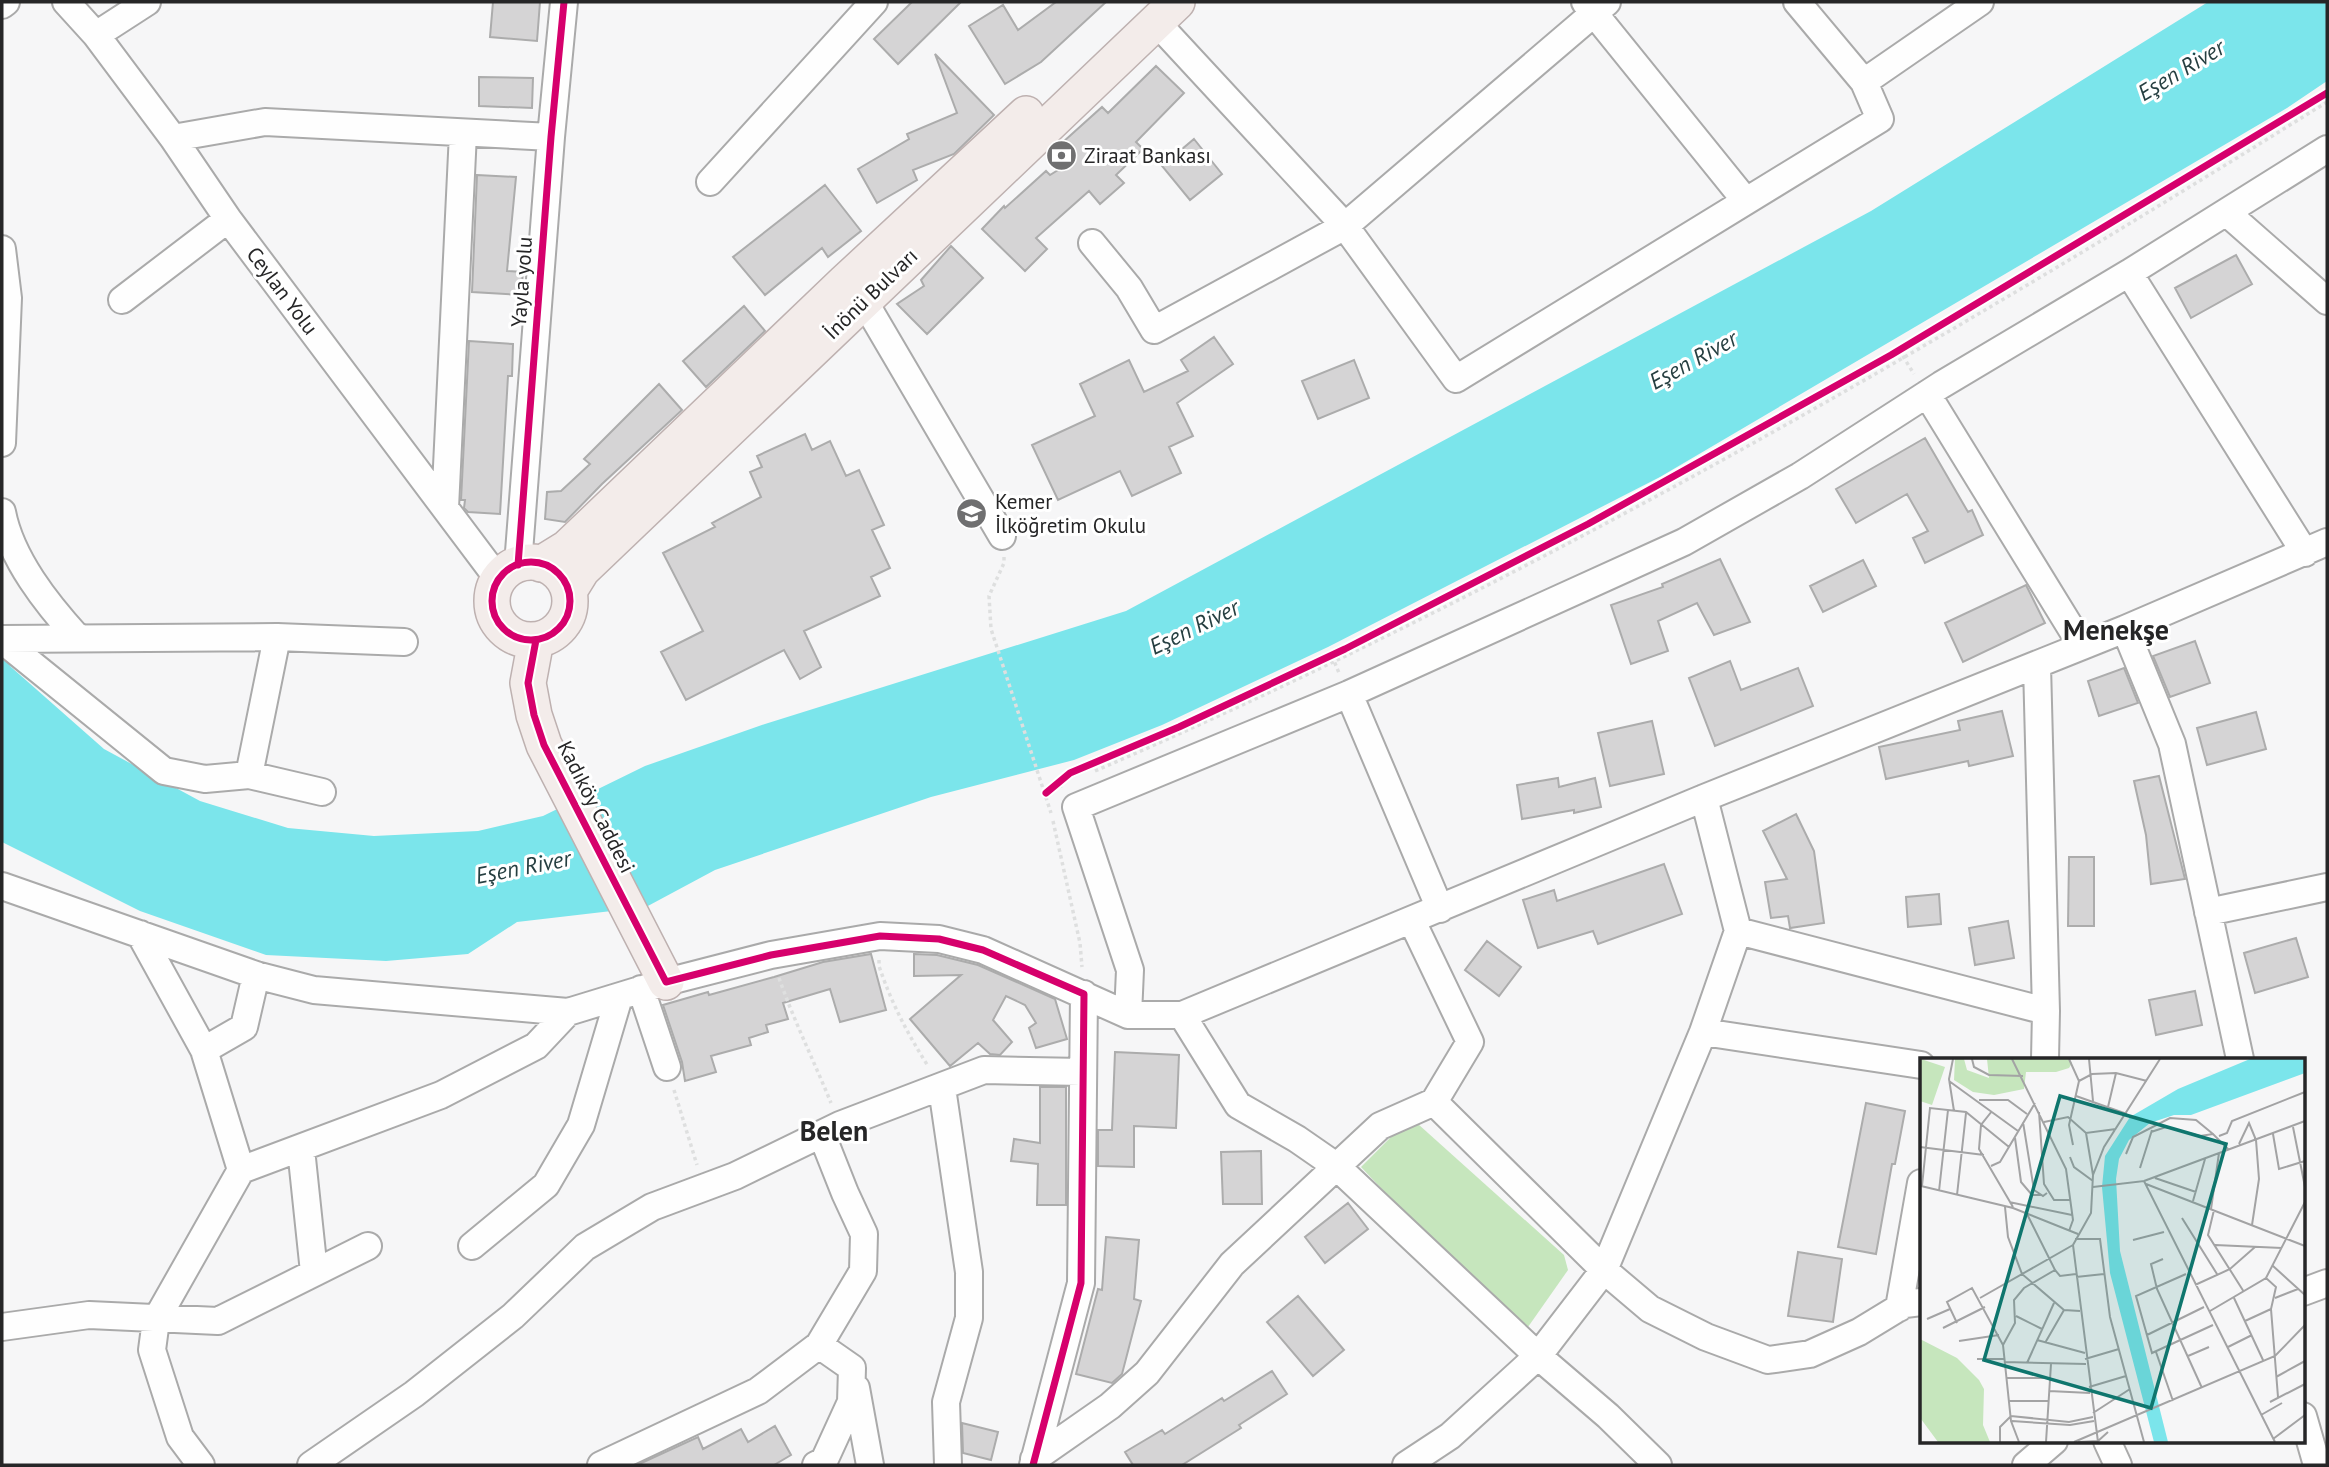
<svg xmlns="http://www.w3.org/2000/svg" width="2329" height="1467" viewBox="0 0 2329 1467" font-family="'PT Sans',sans-serif">
	<style>
		.green { fill: #c6e6bd }
		.water { fill: #7be5eb }
		.building { fill: #d5d4d5; stroke: #acacac; stroke-width: 2 }
		.lines { fill: none; stroke-linecap: round; stroke-linejoin: round }
		.minor-casing { stroke: #aaa; stroke-width: 30 }
		.major-casing { stroke: #beb1b0; stroke-width: 38 }
		.path { stroke: #dedfdf; stroke-width: 3.5; stroke-dasharray: 3.5 3.5; stroke-linecap: butt }
		.minor { stroke: #fefefe; stroke-width: 26 }
		.major { stroke: #f3ecea; stroke-width: 35 }
		.cycleway-casing { stroke: #fff; stroke-width: 11 }
		.cycleway { stroke: #d6006c; stroke-width: 7 }
		.labels { text-anchor: middle; stroke-width: 6; stroke-linejoin: round; paint-order: stroke }
		.poi-label { font-size: 21px; fill: #262627; stroke: #fff; text-anchor: start }
		.street-label { font-size: 21px; fill: #262627; stroke: #fff }
		.water-label { font-size: 23px; font-style: italic; fill: #263f41; stroke: #fff }
		.district-label { font-size: 28px; font-weight: bold; fill: #262627; stroke: #fff }
		.inset-road { fill: none; stroke: #a3a3a4; stroke-width: 2 }
		.view { fill: #0f766e; fill-opacity: 0.15; stroke: #0f766e; stroke-width: 3.5 }
		.inset-edge { fill: none; stroke: #262627; stroke-width: 3.5 }
	</style>
	<rect width="100%" height="100%" fill="#f6f6f7"/>
	<path class="green" d="M1418 1124 1564 1255 1568 1270 1528 1327 1514 1328 1361 1167 1402 1126Z"/>
	<path class="water" d="M2208 2H2327V81L2287 108 1660 477 1328 647 1162 725 1074 760 931 797 715 870 646 907 517 922 468 954 386 961 266 955 140 911 2 842V655L11 667 104 749 200 801 288 828 374 836 478 831 543 816 645 766 765 724 1126 611 1871 211Z"/>
	<path class="building" d="M493 2H540L537 41 490 37Z
		M912 2H961L898 64 874 39Z
		M1056 2H1106L1041 62 1005 84 969 26 1003 5 1018 30Z
		M935 54 994 115 954 154 913 170 917 180 877 203 858 169 909 139 907 134 957 113Z
		M1156 66 1184 93 1136 142 1143 149 1116 175 1124 183 1100 204 1089 191 1036 238 1047 249 1025 271 982 229 1004 206 1005 208 1046 171 1050 175 1058 170 1054 164 1060 159 1053 151 1102 107 1108 113Z
		M479 77 533 78 532 108 479 106Z
		M1194 139 1222 174 1190 200 1162 166Z
		M477 175 516 177 507 271 523 272 521 295 472 292Z
		M825 185 861 231 828 257 822 248 765 295 733 257Z
		M951 246 983 278 927 334 897 304 924 286 921 280Z
		M2236 255 2252 284 2191 318 2175 288Z
		M744 306 765 331 706 387 683 361Z
		M1214 337 1233 364 1177 403 1193 436 1169 447 1181 473 1132 496 1120 471 1058 500 1032 445 1095 416 1080 384 1129 360 1144 392 1188 371 1181 360Z
		M469 341 513 344 512 376H508L500 514 468 512 464 508 465 500H461Z
		M1354 360 1369 398 1318 419 1302 381Z
		M659 384 682 410 602 484 565 522 545 519 547 492 561 491 590 464 584 459Z
		M805 434 812 450 830 441 846 476 859 470 884 525 872 530 890 568 871 577 880 596 804 631 821 667 800 679 784 650 686 700 661 652 703 631 663 553 715 527 712 523 761 497 750 472 762 467 757 456Z
		M1925 438 1968 512 1972 510 1983 535 1925 563 1913 538 1928 531 1907 494 1856 523 1836 489Z
		M1720 559 1750 622 1714 635 1697 603 1658 621 1668 651 1631 664 1611 605 1663 587 1662 584Z
		M1863 560 1876 586 1823 612 1810 586Z
		M2026 585 2045 623 1963 662 1945 623Z
		M2195 641 2210 683 2170 697 2153 656Z
		M1730 661 1741 690 1798 668 1813 706 1715 746 1689 678Z
		M2124 668 2138 703 2099 716 2088 681Z
		M2002 711 2013 756 1969 766 1968 761 1886 779 1879 747 1960 730 1958 721Z
		M2256 712 2266 749 2207 765 2197 728Z
		M1652 721 1664 774 1610 786 1598 733Z
		M2159 776 2185 879 2151 884 2146 835 2134 781Z
		M1558 778 1559 787 1595 778 1601 807 1574 813V810L1522 819 1517 785Z
		M1796 814 1814 851 1824 923 1790 928 1788 916 1771 918 1765 882 1787 879 1763 831Z
		M2069 857H2094V926H2068Z
		M1664 864 1682 914 1598 944 1593 931 1538 948 1523 900 1554 890 1557 901Z
		M1939 894 1941 924 1908 927 1906 897Z
		M2008 921 2014 958 1975 965 1969 928Z
		M2296 938 2308 977 2255 993 2244 953Z
		M1487 941 1521 967 1499 996 1465 970Z
		M871 954 886 1010 840 1022 830 989 783 1003 788 1019 766 1025 768 1032 749 1038 751 1045 711 1056 716 1072 685 1081 682 1062 663 1005 708 992 709 995 774 977 823 962Z
		M914 954 937 955 978 965 1055 999 1067 1039 1036 1048 1029 1028 1036 1023 1025 1005 1006 996 993 1020 1012 1042 1000 1055 990 1054 978 1043 950 1066 910 1019 961 975 914 976Z
		M2195 991 2202 1025 2156 1035 2149 1000Z
		M1115 1052 1179 1055 1176 1128 1134 1126V1167L1098 1166V1130H1112Z
		M1040 1087H1066V1205H1037L1038 1164 1011 1161 1014 1139 1040 1143Z
		M1866 1103 1905 1111 1895 1164H1892L1876 1254 1838 1247Z
		M1261 1151 1262 1204H1223L1221 1152Z
		M1348 1203 1368 1229 1325 1263 1305 1237Z
		M1106 1237 1139 1240 1134 1299 1141 1301 1122 1374 1112 1383 1076 1374 1098 1289 1102 1290Z
		M1798 1252 1842 1259 1833 1322 1788 1316Z
		M1298 1296 1344 1350 1313 1376 1267 1322Z
		M1272 1371 1287 1394 1239 1425 1241 1428 1182 1465H1133L1125 1452 1162 1430 1165 1434 1222 1398 1224 1401Z
		M962 1423 998 1432 991 1460 963 1453Z
		M775 1426 791 1455 774 1465H637L698 1437 703 1449 741 1429 748 1442Z"/>
	<g class="lines">
		<defs>
			<path id="minor" d="M66 2 96 35 173 138 228 219 499 580
				M1585 2 1745 200
				M2 5 6 2
				M1157 23 1345 226 1456 379 1880 119 1864 82 1797 2
				M96 35 147 2
				M1864 82 1980 2
				M173 138 265 122 551 137
				M710 182 874 2
				M2227 213 2327 301
				M1092 243 1129 288 1154 330 1345 226 1607 2
				M2 249 8 298 2 443
				M2129 273 2305 553
				M122 300 228 219
				M864 301 1002 536
				M1927 394 2082 646
				M445 508 463 133
				M2 512C11 559 47 604 78 638
				M518 565 551 137 564 2
				M2125 629 2172 744 2240 1059
				M2 639 277 637 404 642
				M2 640 164 771 205 779 249 775 322 792
				M2037 665 2046 1011 2045 1059
				M1349 694 1440 909
				M249 775 277 637
				M2 886 256 975 314 990 568 1012 666 982 771 955 880 936 939 939 983 950 1128 1015H1182L1704 798 2125 629 2327 542
				M2208 912 2327 887
				M1738 931 2046 1011
				M140 934 204 1050 241 1170 156 1320 152 1350 180 1437 201 1465
				M641 989 667 1067
				M1128 1015 1130 970 1076 807 1349 694 1684 542 1800 476 1941 385 2129 273 2327 149
				M1182 1015 1238 1105 1297 1139 1336 1166 1538 1356 1608 1416 1658 1465
				M1703 1032 1921 1065
				M204 1050 244 1027 256 975
				M942 1088 969 1272V1318L946 1402 948 1465
				M1434 1102 1604 1270 1650 1309 1706 1337 1768 1360 1810 1354 1859 1332 1905 1304 1921 1302
				M301 1149 314 1272
				M241 1170 441 1095 536 1046 568 1012
				M472 1246 546 1185 581 1125 619 997
				M2303 1292 2327 1283
				M1899 1308 1921 1183
				M2 1327 89 1315 218 1321 368 1246
				M856 1388 870 1465
				M2303 1416 2317 1465
				M2107 1441 2118 1465
				M1034 1459 1110 1406 1147 1373 1232 1264 1380 1126 1434 1102 1470 1042 1412 921
				M311 1465 414 1394 513 1316 585 1247 652 1207 735 1176 840 1125 984 1070 1083 1072
				M601 1465 758 1391 819 1345 863 1271 864 1234 845 1193 822 1135
				M816 1465 824 1461 851 1402 852 1368 819 1345
				M1033 1465 1081 1283 1084 994
				M1406 1465 1450 1436 1538 1356 1604 1270 1703 1032 1738 931 1704 798
				M2026 1465 2054 1441"/>
			<path id="major" d="M492 601a39 39 0 1 1 78 0a39 39 0 1 1-78 0Z
				M541 564 567 548 845 282 1026 114
				M569 591 582 570 1177 2
				M536 640 528 683 534 715 544 745 666 982"/>
		</defs>
		<use href="#minor" class="minor-casing"/>
		<use href="#major" class="major-casing"/>
		<path class="path" d="M1899 350 1914 374
			M1004 557V563L989 596 991 629 1051 813
			M1332 656 1339 673
			M1095 771C1525 585 1931 349 2327 102
			M1046 793 1063 785
			M1053 821 1080 943 1082 967
			M879 960V966C891 1002 907 1033 928 1066
			M779 978C794 1021 814 1061 831 1103
			M674 1090 697 1165"/>
		<use href="#minor" class="minor"/>
		<use href="#major" class="major"/>
		<defs>
			<path id="cycleway" d="M492 601a39 39 0 1 1 78 0a39 39 0 1 1-78 0Z
				M518 565 551 137 564 2
				M536 640 528 683 534 715 544 745 666 982 771 955 880 936 939 939 983 950 1084 994 1081 1283 1033 1465
				M1046 793 1070 773 1179 727 1345 649 1588 524 1891 355 2327 93"/>
		</defs>
		<use href="#cycleway" class="cycleway-casing"/>
		<use href="#cycleway" class="cycleway"/>
	</g>
	<defs>
		<symbol id="bank-disc" viewBox="-11 -11 22 22"><circle r="9.5" fill="#6f6f70" stroke="#fff"/><path d="M-6-4H6V4H-6ZM0-2.3a2.3 2.3 0 1 0 0 4.6a2.3 2.3 0 1 0 0-4.6Z" fill="#fff"/></symbol>
		<symbol id="school-disc" viewBox="-11 -11 22 22"><circle r="9.5" fill="#6f6f70" stroke="#fff"/><path d="M0-5L7-2L0 1L-7-2ZM-4 1L0 2.5L4 1V4Q0 6-4 4Z" fill="#fff"/></symbol>
	</defs>
	<g fill-rule="evenodd">
		<use href="#bank-disc" x="1044" y="138" width="35" height="35"/>
		<use href="#school-disc" x="954" y="496" width="35" height="35"/>
	</g>
	<g class="labels">
		<g class="poi-label">
			<text x="1084" y="163">Ziraat Bankası</text>
			<text x="995" y="509">Kemer<tspan x="995" dy="24">İlköğretim Okulu</tspan></text>
		</g>
		<g class="street-label">
			<text transform="translate(522 282) rotate(-86)" y="7">Yayla yolu</text>
			<text transform="translate(282 291) rotate(53)" y="7">Ceylan Yolu</text>
			<text transform="translate(871 294) rotate(-44)" y="7">İnönü Bulvarı</text>
			<text transform="translate(596 807) rotate(63)" y="7">Kadıköy Caddesi</text>
		</g>
		<g class="water-label">
			<text transform="translate(2181 70) rotate(-31)" y="8">Eşen River</text>
			<text transform="translate(1693 360) rotate(-29)" y="8">Eşen River</text>
			<text transform="translate(1194 627) rotate(-26)" y="8">Eşen River</text>
			<text transform="translate(523 867) rotate(-11)" y="8">Eşen River</text>
		</g>
		<g class="district-label">
			<text x="2116" y="640">Menekşe</text>
			<text x="834" y="1141">Belen</text>
		</g>
	</g>
	<g transform="translate(1920 1058)">
		<rect width="385" height="385" fill="#f6f6f7"/>
		<path d="M1 1 25 9 12 47 0 43ZM35 1H44L47 12 69 20 67 1H149L152 5 149 10 136 14H106L104 31 74 37 53 34 34 22ZM0 281 37 300 59 322 64 331 63 367 70 384H18L1 361Z" fill="#c6e6bd"/>
		<path d="M330 1H385V15L271 57H254L230 65 209 82 199 101 196 121 200 193 248 384H234L190 215 182 129 185 98 210 59 258 31Z" fill="#7be5eb"/>
		<path class="inset-road" d="M33 1 29 21 34 53M52 1 54 9 69 17 103 18M92 1 146 111 153 162 149 173M149 1 159 23 149 67 153 87M169 1 173 43M29 23 98 73M159 23 172 16 196 15 227 23M156 38 207 56M59 42H88L107 56M188 49 196 15M72 53 61 67 59 91 93 149M119 54 124 126 134 142H151M103 64 114 132 123 138 127 135M124 64 148 59 166 75 196 71M373 69 385 129M231 74 246 69 280 78 293 76 308 91M166 75 173 117M353 76 359 111 385 103M299 78 307 75 312 63 385 34M95 80 101 124 112 137H121M319 86 329 65 336 82 339 121 332 167M0 89 64 97M206 96 213 79 250 60 276 62 293 76M150 99 154 109 173 123M71 108 80 104 115 45M220 110 232 72M235 120 276 134M224 123 385 63M226 126 385 188M1 128 93 150 158 176M2 128 10 50 46 54 89 89M173 129 224 123 355 384M19 133 28 52M37 137 46 55M273 143 285 101M89 144 152 157M85 149 88 179 102 216 144 252 160 253M291 151 299 95M294 152 288 177 324 234M107 156 135 212 140 218 156 216M262 160 297 216M155 181H180L190 259 224 384M213 182 244 174M295 187 362 190M243 201 231 206 237 231 282 330M353 208 385 237M266 216 216 238 232 295 293 267M156 219 184 216M346 220 356 229 351 251 358 339M275 227 310 211 335 189M60 240 153 187M314 240 343 302M355 240 378 231M290 253 346 220 385 144M96 258 122 271M7 261 30 251M325 263 351 251M37 265 27 244 52 230 83 287 91 363 99 384M23 270 65 249M227 277 284 249M117 282 165 295M39 283 79 277M125 285 144 252M83 287 95 265 94 242 104 230 135 212M308 289 332 277M236 294 253 343M268 298 289 289M57 301H85M165 301 199 291M85 304 166 306M107 305 134 245M356 319 385 303M86 320H130M169 329 206 318M129 333 170 335M89 343H128M350 344 385 326M173 355 210 331M341 357 362 345M92 363 150 367 174 363M353 381 385 357M80 384V369L91 358 149 364 173 359M126 384 131 306M154 384 355 298 385 267M158 384 178 383 188 374M178 384 153 187 171 155 173 117 184 89 240 1"/>
		<path class="view" d="M140 38 306 86 231 350 64 302Z"/>
		<rect width="385" height="385" class="inset-edge"/>
	</g>
	<rect width="2329" height="1467" fill="none" stroke="#262627" stroke-width="7"/>
</svg>
